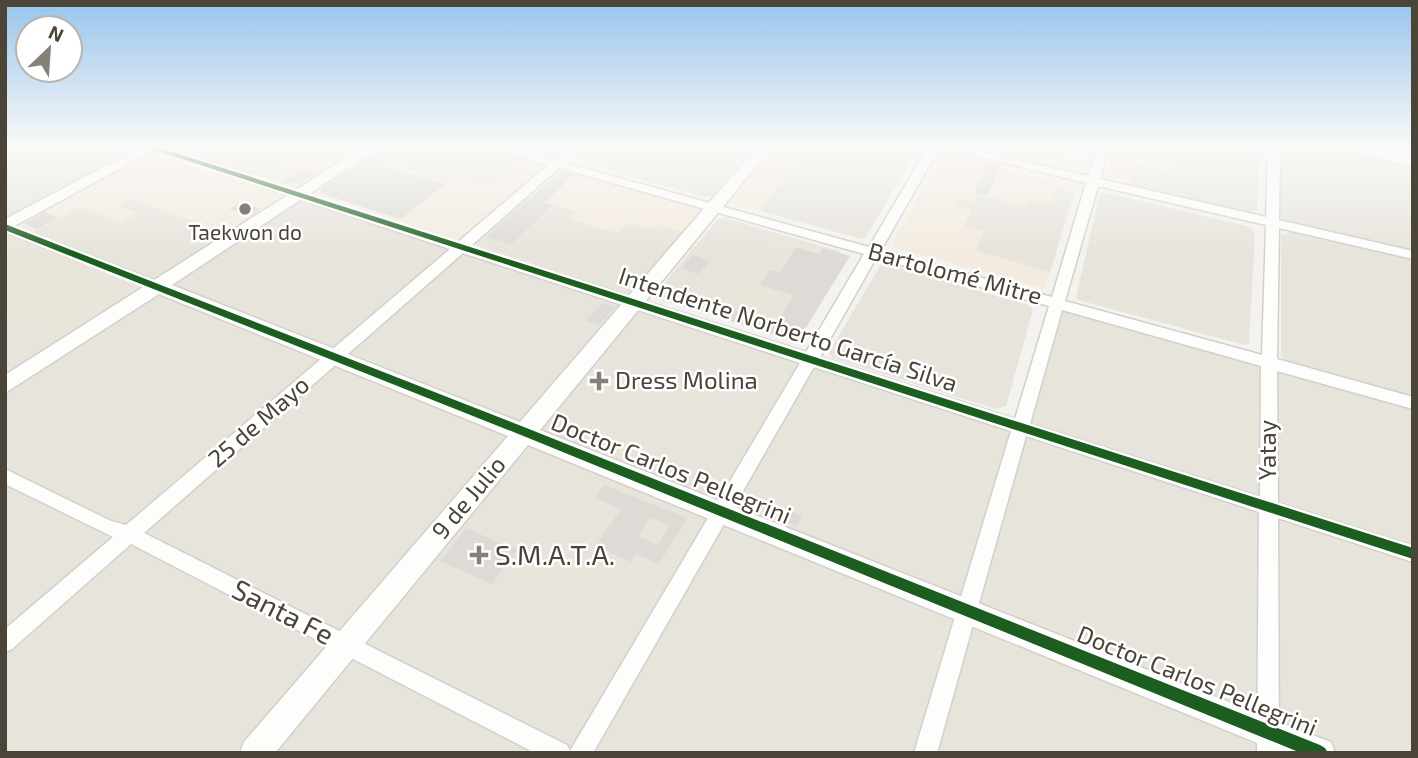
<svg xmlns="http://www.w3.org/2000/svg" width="1418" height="758" viewBox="0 0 1418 758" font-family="'Exo 2',sans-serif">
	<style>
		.residential { fill: #e7e4dc }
		.commercial { fill: #f3ebdf }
		.education { fill: #eae5da }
		.building { fill: #dedbd6; fill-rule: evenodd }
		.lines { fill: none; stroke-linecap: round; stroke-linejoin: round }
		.minor-casing { stroke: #d2d0cb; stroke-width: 3 }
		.tertiary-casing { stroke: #d2d0cb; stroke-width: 3 }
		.minor { fill: #fdfdfc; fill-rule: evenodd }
		.tertiary { fill: #fdfdfc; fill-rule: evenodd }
		.cycleway-casing { stroke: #fff; stroke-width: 5 }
		.cycleway { fill: #1b5e20; fill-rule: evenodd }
		.poi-dot { fill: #868178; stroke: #fff; stroke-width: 2.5 }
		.labels { text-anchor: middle; stroke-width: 5; stroke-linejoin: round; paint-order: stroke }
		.far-poi-label { font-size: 21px; fill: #4b4439; stroke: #fff }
		.street-label { font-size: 24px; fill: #4b4439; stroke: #fff }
		.poi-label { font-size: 24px; fill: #4b4439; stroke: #fff; text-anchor: start }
		.near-poi-label { font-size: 28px; fill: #4b4439; stroke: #fff; text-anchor: start }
		.near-street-label { font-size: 28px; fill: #4b4439; stroke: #fff }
	</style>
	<rect width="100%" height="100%" fill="#f4f2ee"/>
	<path class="residential" d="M5 147H139L141 149 14 217 5 219Z
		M203 147H293L274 159 295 165 271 181 190 155Z
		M409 147H484L524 158 492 186 456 175 447 182 402 168 424 152Z
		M621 147H753L712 196 705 197 599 168Z
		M807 147H915L918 149 866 237 862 239 760 211Z
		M1174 147H1259L1257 210 1250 212 1130 184 1135 163 1169 171Z
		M1279 147H1335L1413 163V251L1284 220 1281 216Z
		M1056 189 1074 193 1050 272 976 251 955 206 959 199 977 194 1025 206 1028 198Z
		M1103 192 1247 226 1255 232 1249 343 1245 345 1078 300 1076 297 1100 193Z
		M527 197 576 211 570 218 628 222 654 229 659 225 686 233 636 291 624 294 476 245V241Z
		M130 198 231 235 166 277 152 279 33 232 78 207 136 213 116 205Z
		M299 202H310L1413 561V753H5V391Z
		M725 218 779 234 717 317 655 298 654 295 718 219Z
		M1291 231 1413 260V399L1288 363 1283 359 1281 354V235Z
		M882 263 1028 305 1033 310 1006 406 996 409 832 358 829 352Z
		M1061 309 1258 364 1261 368V491L1258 497 1030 423Z
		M5 319 63 342 5 379Z
		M1277 371 1413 407V551L1280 506 1278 499Z"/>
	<path class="commercial" d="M293 147H366L297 188 271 181 294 166 273 159Z
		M383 147H409L425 152 402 169 447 182 455 175 492 186 524 158 543 163 545 166 465 236 452 239 317 193 318 190Z
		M589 147H621L599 168 574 160Z
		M777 147H807L760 211 732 204V200Z
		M971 147H1071L1062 168Z
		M1113 147H1174L1169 171 1135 163 1130 184 1108 178 1106 176Z
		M152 153 287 196 231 235 130 198 117 205 137 213 120 223 78 207 33 232 21 227 24 220 141 156Z
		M946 154 1075 187 1074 193 1056 189 1050 204 1028 199 1025 206 977 194 973 203 959 199 955 205 971 210 964 226 984 231 976 251 1050 272 1045 289 895 248 892 244 942 155Z
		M566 169 705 209 686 233 659 225 655 230 629 222 617 233 569 219 576 211 527 197 558 171Z"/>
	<path class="education" d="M5 233 135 284 142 288 63 342 5 319Z
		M779 234 840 251 844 261 800 337 717 317Z"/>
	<path class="building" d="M379 151 396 156 382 166 445 184 401 219 320 193 321 189Z
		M987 163 1001 166 988 196 974 193Z
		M302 169 315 173 300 183H281Z
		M561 171 573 175 544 203 553 205 511 244 486 237Z
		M241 202 261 209 250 216 229 209Z
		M45 212 58 218 37 229 24 223Z
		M796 247 819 254 823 248 850 256 797 342 717 317 724 307 776 323 794 295 759 285 770 270 780 273Z
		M692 255 710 261 699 274 681 268Z
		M603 303 615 307 599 325 586 320Z
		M604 485 687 518 659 564 636 554 631 562 595 546 621 509 595 498ZM650 517 670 525 658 545 638 536Z
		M782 508 802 515 797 526 777 519Z
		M466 528 517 550 492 584 440 561Z"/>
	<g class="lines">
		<defs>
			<path id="minor" d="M143 147H161L458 242 548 165 490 147H509L554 160 569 147H582L565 163 869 247 928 147H960L1088 176 1097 147H1109L1100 179 1266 217 1268 147H1280L1279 220 1413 251V259L1279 228 1277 359 1413 397V409L1277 371 1278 503 1413 546V562L1278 518 1279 753H1257L1259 512 1026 436 937 753H914L1011 431 814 367 593 753H535L131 544 12 649 5 652V629L113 537 5 484V469L111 521 126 525 450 249ZM940 147 1086 183 1052 297 881 250ZM559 168 864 254 806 352 471 246ZM1098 186 1266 225 1262 355 1065 301ZM463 253 800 363 570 751 567 745 144 533ZM876 258 1049 306 1015 419 820 357ZM1062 310 1261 366 1260 497 1030 424Z
				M5 223 164 284 166 287 164 290H154L5 232Z"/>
			<path id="tertiary" d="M142 147H160L5 231V219Z
				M363 147H380L172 285 520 422 757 147H772L540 430 1320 738 1331 742 1335 753H1282L528 445 275 753H240L244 742 508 436 159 294 5 393V375Z
				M1340 147H1369L1413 156V166L1342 150Z"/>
		</defs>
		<use href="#minor" class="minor-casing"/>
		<use href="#tertiary" class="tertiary-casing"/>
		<use href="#minor" class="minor"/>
		<use href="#tertiary" class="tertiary"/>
		<defs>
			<path id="cycleway" d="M145 147H157L1413 548V559Z
				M5 224 529 429 1320 745 1325 748 1328 753H1301L521 435 5 230Z"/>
		</defs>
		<use href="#cycleway" class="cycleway-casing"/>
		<use href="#cycleway" class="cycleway"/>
	</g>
	<linearGradient id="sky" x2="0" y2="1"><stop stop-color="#98c4ec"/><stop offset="0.58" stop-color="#faf9f7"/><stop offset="1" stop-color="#faf9f7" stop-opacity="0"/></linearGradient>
	<rect width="1418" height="253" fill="url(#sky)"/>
	<g class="poi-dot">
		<circle cx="245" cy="209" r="7"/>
		<path d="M595.5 370.5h7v7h7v7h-7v7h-7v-7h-7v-7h7z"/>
		<path d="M475.5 544.5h7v7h7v7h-7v7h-7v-7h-7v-7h7z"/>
	</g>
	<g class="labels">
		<g class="far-poi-label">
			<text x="245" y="240">Taekwon do</text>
		</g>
		<g class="street-label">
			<text transform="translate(955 274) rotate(15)" y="8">Bartolomé Mitre</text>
			<text transform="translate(788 330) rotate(18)" y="8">Intendente Norberto García Silva</text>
			<text transform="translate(259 422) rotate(-41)" y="8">25 de Mayo</text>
			<text transform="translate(1268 450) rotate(-90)" y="8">Yatay</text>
			<text transform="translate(671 469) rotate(22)" y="8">Doctor Carlos Pellegrini</text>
			<text transform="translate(469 498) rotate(-50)" y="8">9 de Julio</text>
			<text transform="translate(1197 681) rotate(22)" y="8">Doctor Carlos Pellegrini</text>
		</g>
		<g class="poi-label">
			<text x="615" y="389">Dress Molina</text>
		</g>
		<g class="near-poi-label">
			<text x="495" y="565">S.M.A.T.A.</text>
		</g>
		<g class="near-street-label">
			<text transform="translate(283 612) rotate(27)" y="10">Santa Fe</text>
		</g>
	</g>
	<rect width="1418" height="758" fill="none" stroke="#4b4439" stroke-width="14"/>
	<g transform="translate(49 49) rotate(25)"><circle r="33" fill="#ffffff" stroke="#b7b4b0" stroke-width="2"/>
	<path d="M0-5L12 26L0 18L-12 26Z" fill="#868178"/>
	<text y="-10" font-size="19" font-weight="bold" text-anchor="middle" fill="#4b4439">N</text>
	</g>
</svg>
